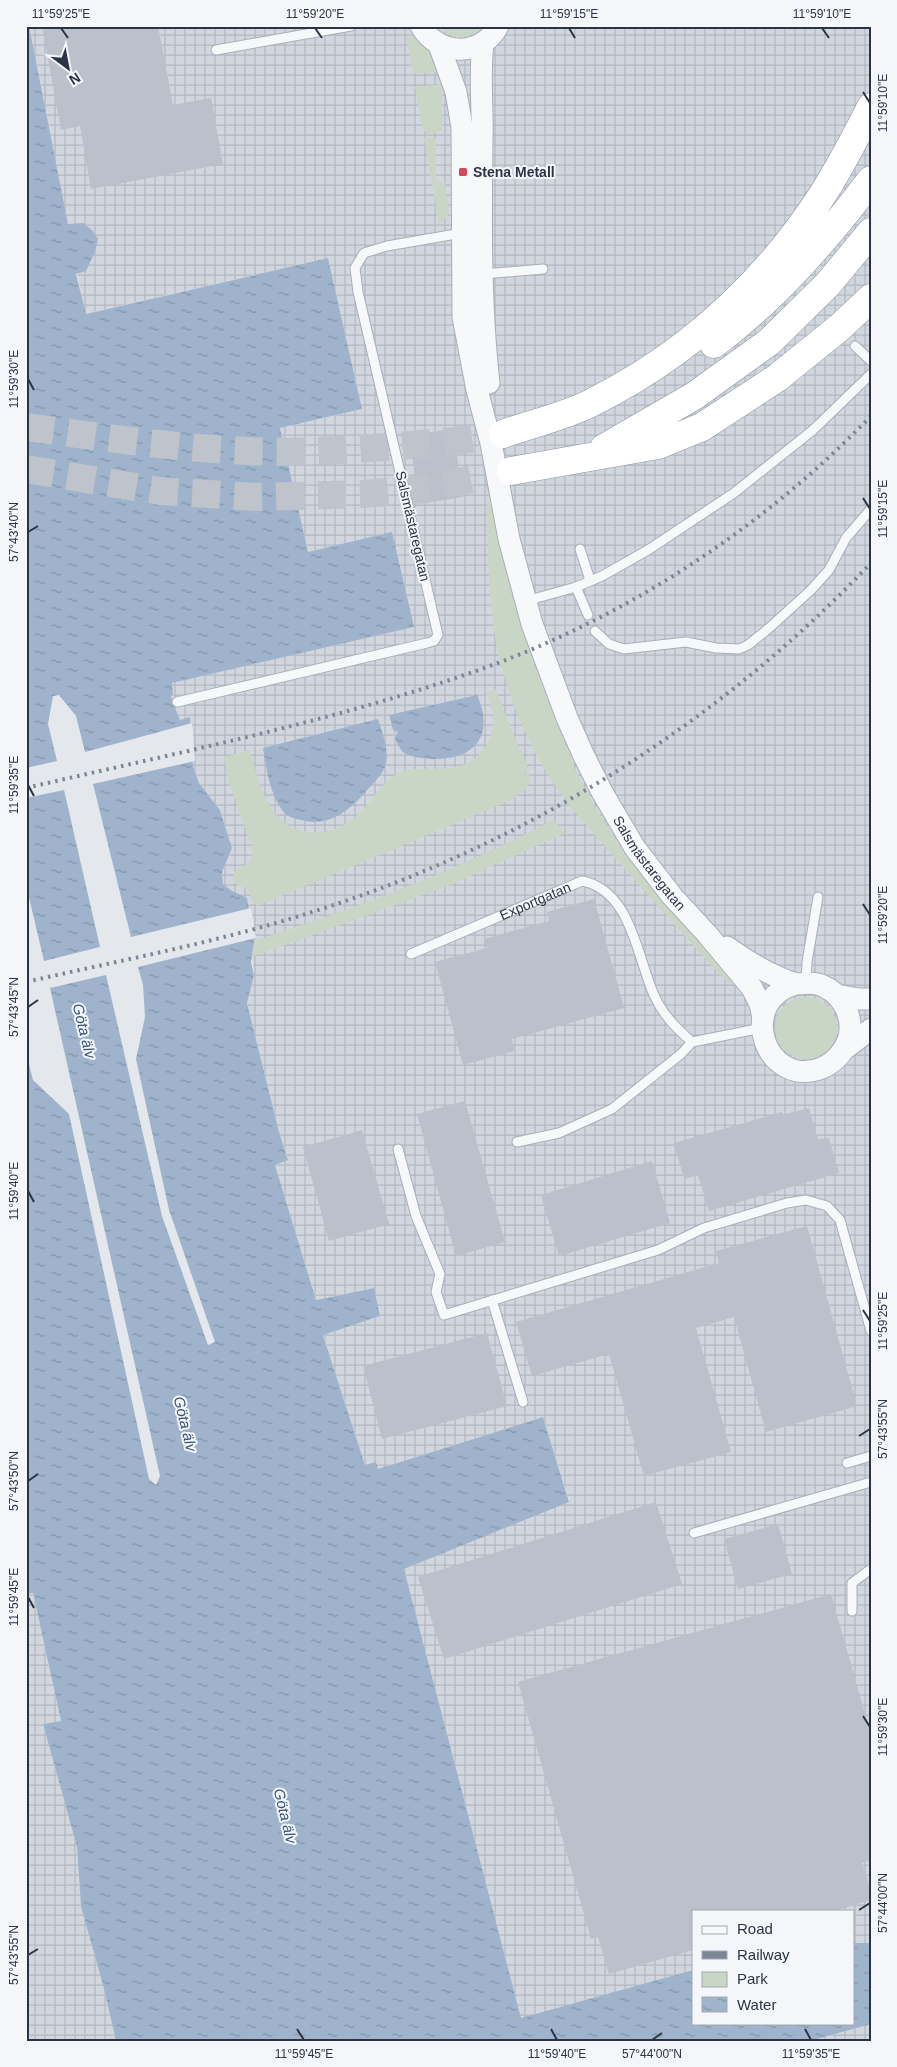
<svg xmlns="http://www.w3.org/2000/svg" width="897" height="2067" viewBox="0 0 897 2067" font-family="Helvetica,sans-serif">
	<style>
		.industrial { fill: url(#industrial-grid) }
		.green { fill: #c9d6c5 }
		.water { fill: url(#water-ripples) }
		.pier { fill: #e4e7ec }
		.building { fill: #bbc0ca }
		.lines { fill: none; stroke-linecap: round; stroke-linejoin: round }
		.motorway-tunnel { stroke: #bfc3cb; stroke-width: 28; stroke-dasharray: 28 14; stroke-linecap: butt }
		.service-casing { stroke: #a9aeb7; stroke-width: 11 }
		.tertiary-casing { stroke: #a9aeb7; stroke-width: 23 }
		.motorway-casing { stroke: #8b94a3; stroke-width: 29 }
		.service { stroke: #f7f8fa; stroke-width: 9 }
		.tertiary { stroke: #f7f8fa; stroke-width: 21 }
		.motorway { stroke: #fff; stroke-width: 28 }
		.rail { stroke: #7d8696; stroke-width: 4; stroke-dasharray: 2.5 5; stroke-linecap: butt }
		.ticks { fill: none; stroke: #2b3445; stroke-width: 2 }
		.poi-dot { fill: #d1495b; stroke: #f4f6f9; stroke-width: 2 }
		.labels { text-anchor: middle; stroke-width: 4; stroke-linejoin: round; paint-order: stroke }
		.poi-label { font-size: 14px; font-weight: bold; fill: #2b3445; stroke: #f4f6f9; text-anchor: start }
		.street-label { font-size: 14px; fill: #2b3445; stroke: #f4f6f9 }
		.water-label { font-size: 15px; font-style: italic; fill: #34527a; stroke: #f4f6f9 }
		.neatline { fill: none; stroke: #2b3445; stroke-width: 2 }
		.ticks-label { font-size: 12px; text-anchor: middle; fill: #2b3445 }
	</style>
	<defs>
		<pattern id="industrial-grid" width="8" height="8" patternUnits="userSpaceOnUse" patternTransform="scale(1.25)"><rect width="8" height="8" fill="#d2d6de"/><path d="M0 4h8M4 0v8" fill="none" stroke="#b4b8c0"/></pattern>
		<pattern id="water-ripples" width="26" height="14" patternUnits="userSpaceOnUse" patternTransform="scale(1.25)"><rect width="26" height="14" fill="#9fb4cc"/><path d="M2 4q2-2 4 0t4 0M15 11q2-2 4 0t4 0" fill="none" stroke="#8293a7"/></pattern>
	</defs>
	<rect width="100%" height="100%" fill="#e4e7ec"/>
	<path class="industrial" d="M29 26H871V1943H853V1911H693V1970L521 2019 404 1569 569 1501 543 1417 378 1469 365 1465 323 1334 380 1316 373 1288 316 1300 275 1165 288 1159 279 1132 247 1003 254 975 252 957 232 891 223 884 222 872 232 848 220 810 199 783 193 766 190 717 180 720 171 697 173 694 171 683 413 627 308 552 299 513 280 428 362 409 328 258 85 314Z
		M33 1593 61 1722 43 1724 77 1847 81 1907 103 1985 116 2041H26V1594Z
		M871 2024V2041H810Z"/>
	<path class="green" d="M438 26H484C471 40 451 41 438 26Z
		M411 35 430 50 443 72 414 73 412 68 406 36Z
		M442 84V131L427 134 422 128 415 87Z
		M424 138H436V181L445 182 449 215 439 224Z
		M489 502 492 504 504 565 533 662 576 771 596 809 625 854 660 899 737 981 729 983 718 973 577 815C531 760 500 687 492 615 488 579 488 542 487 505Z
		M496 690 511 729 529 769V771L521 774 530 775 529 784 525 790 511 800 257 906 251 899 248 889 237 885 232 880 236 869C252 863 253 861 251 844L229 783 224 757 250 750C259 783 268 826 307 832 324 835 339 829 353 819 369 807 378 786 395 775 412 765 433 771 451 768 478 765 496 741 493 714 492 707 488 699 486 693Z
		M553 820 565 833 450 885 252 957 254 941C357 908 457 871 553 820Z
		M775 1028a31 31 0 1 1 62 0a31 31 0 1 1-62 0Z"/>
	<path class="water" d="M26 26H29L68 224 83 223 93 231 98 239 95 252 86 271 76 274 86 314 328 258 362 409 280 428 308 552 392 532 414 627 172 683 173 694 171 697 180 720 190 717 193 766 199 783 220 810 232 848 222 872 223 884 232 891 247 898 254 941 251 962 254 975 247 1003 279 1132 288 1160 275 1165 316 1300 374 1288 380 1316 323 1335 365 1465 376 1462 378 1469 543 1417 569 1502 404 1569 521 2018 693 1970V2023H853V1943H871V2024L810 2041H116L103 1985 81 1907 77 1847 43 1724 61 1721 33 1593 26 1594Z
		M477 695C495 735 475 760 433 759 424 758 410 758 403 752 399 748 397 743 395 738L398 732 393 730 389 715Z
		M378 719C382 732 389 749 386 763 384 773 375 781 369 788 351 809 331 828 301 820 297 819 291 818 287 815 271 802 266 767 263 748Z"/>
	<path class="pier" d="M59 695 76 716 85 752 192 723 195 761 93 784 131 937 251 908 256 938 138 967 143 985 145 1017 136 1059 169 1210 215 1342 208 1345 162 1216 106 975 50 988 160 1476 156 1485 149 1479 69 1114 33 1080 26 1052V885L44 961 100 947 64 790 26 798V768L57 761 48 724 53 696Z"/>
	<path class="building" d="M42 26H158L173 105 211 98 223 164 91 189 80 126 61 130Z
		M453 429 463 497 419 504 409 435Z
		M594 899 624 1008 512 1039 515 1051 463 1065 435 962 487 948 484 939 549 921 547 912Z
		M465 1101 505 1242 456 1256 417 1114Z
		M809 1108 818 1139 829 1138 839 1173 709 1211 698 1175 684 1179 674 1143 782 1112 783 1115Z
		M362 1130 389 1224 329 1241 303 1147Z
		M652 1161 670 1223 559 1256 541 1195Z
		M807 1226 857 1406 766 1432 734 1317 696 1328 731 1452 644 1476 609 1354 532 1376 516 1322 719 1263 716 1251Z
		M487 1333 507 1406 382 1439 363 1366Z
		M656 1502 682 1584 444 1659 418 1577Z
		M778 1524 792 1574 738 1589 724 1539Z
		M831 1594 871 1735V1860L862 1863 871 1892V1900L834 1911H693V1950L609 1974 598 1937 591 1939 518 1682Z"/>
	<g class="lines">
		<path class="motorway-tunnel" d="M26 427C100 437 174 448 249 451 285 453 320 451 356 449 405 446 454 442 503 434
			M26 469 160 491 256 497 362 494 425 489 511 471"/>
		<defs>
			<g id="service">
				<path d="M216 50 351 26"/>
				<path d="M483 274 543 269"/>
				<path d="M855 346 871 361"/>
				<path d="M580 549 590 580"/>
				<path d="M576 587 588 615"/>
				<path d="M526 601 576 587 602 576 648 550 734 493 813 430 871 374"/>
				<path d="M595 631 609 644 624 649 686 642 716 648 739 649 748 645 768 629 811 590 829 570 846 538 871 509"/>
				<path d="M177 702 427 643 434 641 438 635 358 292 355 268 364 253 387 246 462 233"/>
				<path id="s1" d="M411 954 582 881C631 890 637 957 654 995 663 1015 676 1028 692 1042"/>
				<path d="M806 983 807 962 818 897"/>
				<path d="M517 1142 559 1133 612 1109 681 1054 692 1042 762 1028"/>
				<path d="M398 1149 416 1216 440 1274 436 1292 444 1315 658 1250 704 1228 787 1203 806 1200 827 1206 840 1220 871 1331"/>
				<path d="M492 1300 523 1402"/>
				<path d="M847 1463 871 1456"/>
				<path d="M694 1533 871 1482"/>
				<path d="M852 1611V1583L871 1569"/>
			</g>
			<g id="tertiary">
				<path d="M421 26C438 56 481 58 498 26"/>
				<path d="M483 43C479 75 483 106 482 138 481 220 480 302 489 383"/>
				<path id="s2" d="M439 45 456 92 462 127 463 317 477 390 491 443 509 539 532 624 567 718 583 754 602 792 635 848 672 896 707 934 752 988 760 1004 763 1018"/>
				<path d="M727 947C744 959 761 970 780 978 784 980 789 982 794 983 801 985 809 982 817 984 840 990 854 1014 849 1037 845 1051 835 1062 822 1068 765 1090 735 1001 796 984"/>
				<path d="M836 995 859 999H871"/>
				<path d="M842 1051 871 1029"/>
			</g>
			<path id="motorway" d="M714 344C775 298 825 241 871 180
				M503 434C531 424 562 417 589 404 688 355 764 285 823 194 841 166 856 136 871 107
				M604 448 694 396 769 342 828 284 871 232
				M511 471 658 445 702 427 777 378 840 327 871 298"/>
		</defs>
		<use href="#service" class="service-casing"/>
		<use href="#tertiary" class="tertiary-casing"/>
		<use href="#motorway" class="motorway-casing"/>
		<use href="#service" class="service"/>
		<use href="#tertiary" class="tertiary"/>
		<use href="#motorway" class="motorway"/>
		<path class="rail" d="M26 788C180 752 338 721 487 667 630 615 765 526 871 416
			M26 982C122 960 219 942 312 912 525 845 717 725 871 563"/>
	</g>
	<path class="ticks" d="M61 28 68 38M315 28 322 38M569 28 575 38M822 28 829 38M863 92 870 103M28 379 34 390M863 498 870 509M28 532 38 526M28 785 34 796M863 904 870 915M28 1007 38 1000M28 1191 34 1202M863 1310 870 1321M859 1436 870 1429M28 1481 38 1474M28 1597 34 1608M863 1716 870 1727M859 1910 870 1903M28 1955 38 1949M297 2029 304 2040M551 2029 557 2040M805 2029 811 2040M652 2040 662 2033"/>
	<rect class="poi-dot" x="458" y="167" width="10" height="10" rx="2.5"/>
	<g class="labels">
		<g class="poi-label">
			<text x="473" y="177">Stena Metall</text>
		</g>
		<g class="street-label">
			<text transform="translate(413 526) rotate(77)" y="5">Salsmästaregatan</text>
			<text dy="5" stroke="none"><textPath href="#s2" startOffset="858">Salsmästaregatan</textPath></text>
			<text dy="5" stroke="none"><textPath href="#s1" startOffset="135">Exportgatan</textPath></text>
		</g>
		<g class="water-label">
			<text transform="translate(84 1031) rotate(76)" y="5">Göta älv</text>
			<text transform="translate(185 1424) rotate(76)" y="5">Göta älv</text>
			<text transform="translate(285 1816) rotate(76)" y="5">Göta älv</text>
		</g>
	</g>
	<rect width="897" height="2067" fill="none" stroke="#f4f6f9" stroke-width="55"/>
	<rect x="692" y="1910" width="162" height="115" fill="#f4f6f9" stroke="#a4a8b1"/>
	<rect x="702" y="1926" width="25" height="8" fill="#f7f8fa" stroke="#a4a8b1"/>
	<text x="737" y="1934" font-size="15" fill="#2b3445">Road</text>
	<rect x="702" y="1951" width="25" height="8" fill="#7d8696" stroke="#a4a8b1"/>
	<text x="737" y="1960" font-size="15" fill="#2b3445">Railway</text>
	<rect x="702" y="1972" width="25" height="15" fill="#c9d6c5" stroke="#a4a8b1"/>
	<text x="737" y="1984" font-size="15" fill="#2b3445">Park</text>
	<rect x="702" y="1997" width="25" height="15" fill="url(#water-ripples)" stroke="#a4a8b1"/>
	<text x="737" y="2010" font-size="15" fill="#2b3445">Water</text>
	<g transform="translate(68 68) rotate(148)" stroke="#f4f6f9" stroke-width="4" paint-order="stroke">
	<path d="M0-4L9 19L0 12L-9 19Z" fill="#2b3445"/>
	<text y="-8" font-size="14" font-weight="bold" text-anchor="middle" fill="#2b3445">N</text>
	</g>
	<rect x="28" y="28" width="842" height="2012" class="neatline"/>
	<g class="ticks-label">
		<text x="61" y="18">11°59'25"E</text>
		<text x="315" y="18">11°59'20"E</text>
		<text x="569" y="18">11°59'15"E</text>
		<text x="822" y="18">11°59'10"E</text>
		<text transform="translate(883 103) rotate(-90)" y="4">11°59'10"E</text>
		<text transform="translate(14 379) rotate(-90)" y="4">11°59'30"E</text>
		<text transform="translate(883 509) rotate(-90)" y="4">11°59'15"E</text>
		<text transform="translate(14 532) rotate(-90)" y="4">57°43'40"N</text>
		<text transform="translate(14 785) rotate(-90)" y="4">11°59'35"E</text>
		<text transform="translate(883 915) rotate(-90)" y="4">11°59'20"E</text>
		<text transform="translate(14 1007) rotate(-90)" y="4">57°43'45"N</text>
		<text transform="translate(14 1191) rotate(-90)" y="4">11°59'40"E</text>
		<text transform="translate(883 1321) rotate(-90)" y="4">11°59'25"E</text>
		<text transform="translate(883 1429) rotate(-90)" y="4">57°43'55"N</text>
		<text transform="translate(14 1481) rotate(-90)" y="4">57°43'50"N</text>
		<text transform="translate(14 1597) rotate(-90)" y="4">11°59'45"E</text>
		<text transform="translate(883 1727) rotate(-90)" y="4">11°59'30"E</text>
		<text transform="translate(883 1903) rotate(-90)" y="4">57°44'00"N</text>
		<text transform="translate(14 1955) rotate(-90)" y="4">57°43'55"N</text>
		<text x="304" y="2058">11°59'45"E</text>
		<text x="557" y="2058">11°59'40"E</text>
		<text x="652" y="2058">57°44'00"N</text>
		<text x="811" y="2058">11°59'35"E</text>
	</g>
</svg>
